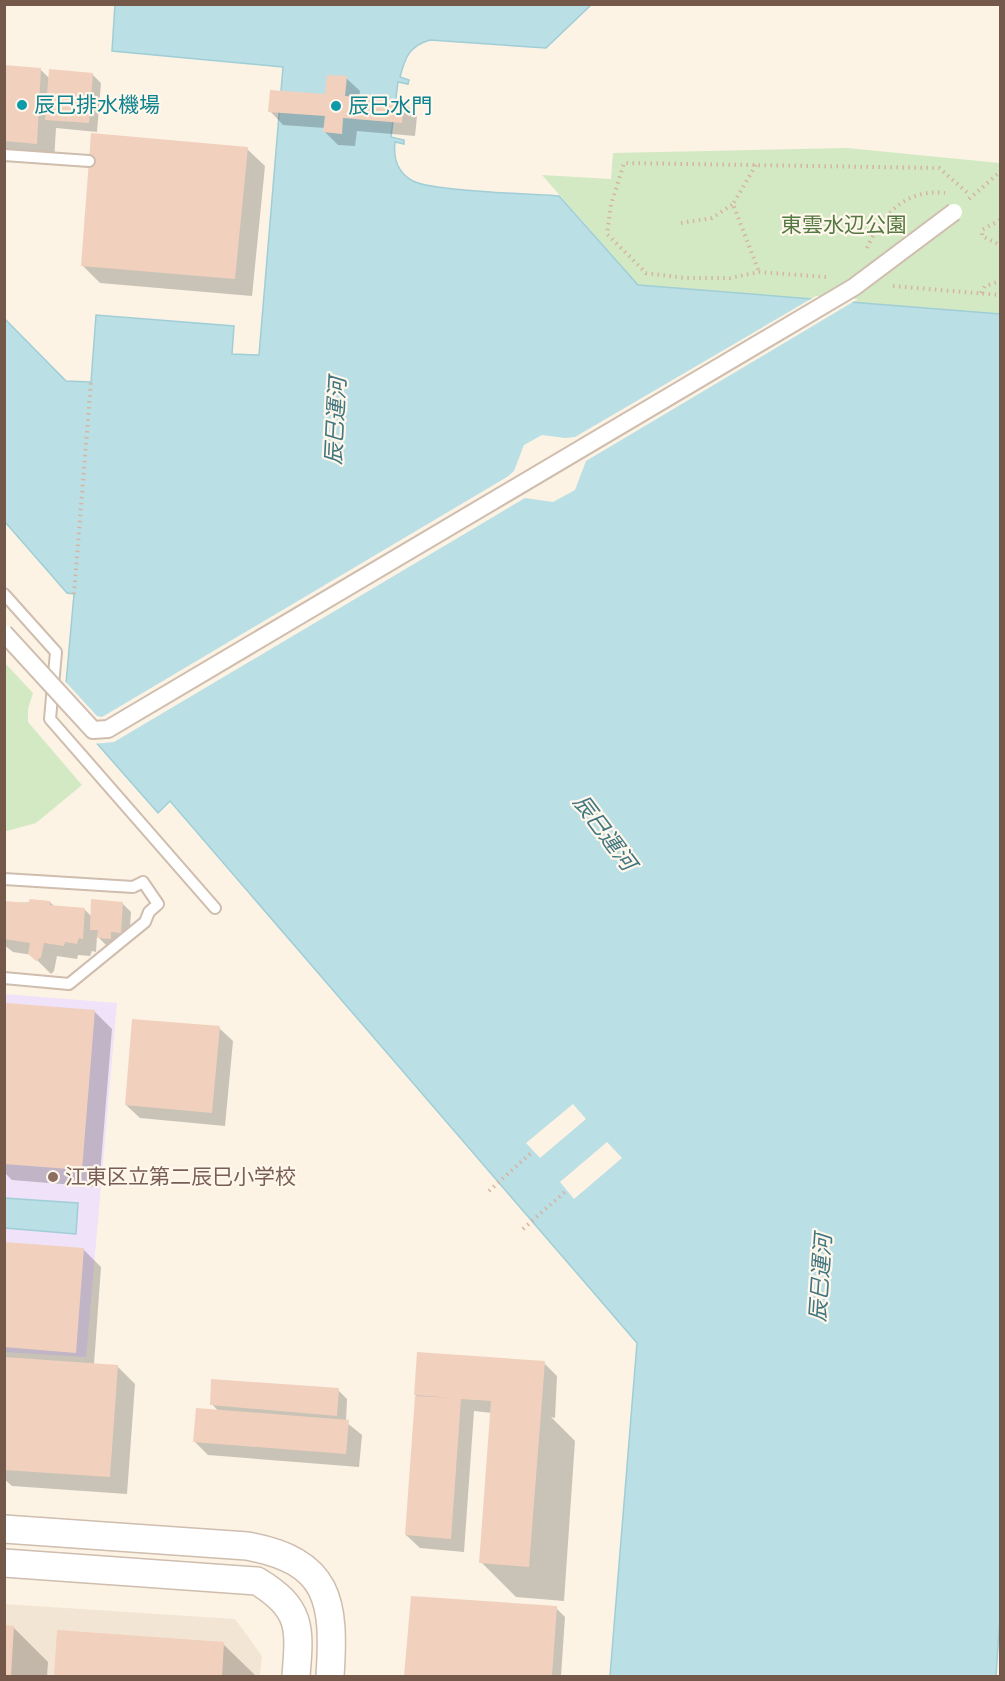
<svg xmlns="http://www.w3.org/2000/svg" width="1005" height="1681" viewBox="0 0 1005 1681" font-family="Roboto,'Noto Sans JP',sans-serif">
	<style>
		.residential { fill: #f3e5d3 }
		.education { fill: #f0e2f8 }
		.green { fill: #d3e9c4 }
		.water { fill: #badfe5; stroke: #a0ced7; stroke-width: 1.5 }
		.pier { fill: #fcf3e5 }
		.shadow { fill: #0003 }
		.building { fill: #f1d1bd }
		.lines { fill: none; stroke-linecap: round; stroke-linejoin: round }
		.service-casing { stroke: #cfbdae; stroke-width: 14 }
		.tertiary-casing { stroke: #cfbdae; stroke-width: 30 }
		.path { stroke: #d6b5a0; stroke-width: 4; stroke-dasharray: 1.5 4.5; stroke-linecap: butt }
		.service { stroke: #fff; stroke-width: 10 }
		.tertiary { stroke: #fff; stroke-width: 27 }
		.pedestrian-bridge-casing { stroke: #cfbdae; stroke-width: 20; stroke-linecap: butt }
		.path-bridge { stroke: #d6b5a0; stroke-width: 4; stroke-dasharray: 1.5 4.5; stroke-linecap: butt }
		.pedestrian-bridge { stroke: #fff; stroke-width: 16 }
		.culture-dot { fill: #0f9aa8; stroke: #fff7eb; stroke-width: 2 }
		.education-dot { fill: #8d6e63; stroke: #fff7eb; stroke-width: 2 }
		.labels { text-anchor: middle; stroke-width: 4.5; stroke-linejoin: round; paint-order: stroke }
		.culture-label { font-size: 21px; fill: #0d838f; stroke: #fff7eb; text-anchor: start }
		.park-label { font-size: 21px; fill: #547942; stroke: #fff7eb }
		.education-label { font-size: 21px; fill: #785e54; stroke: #fff7eb; text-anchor: start }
		.water-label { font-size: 22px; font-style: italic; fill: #427680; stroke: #fff7eb }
	</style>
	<rect width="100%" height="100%" fill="#fcf3e5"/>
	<path class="residential" d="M4 1604 235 1619 262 1656 260 1676H5Z"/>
	<path class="education" d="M4 994 117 1003 86 1357 5 1352Z"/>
	<path class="green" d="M847 148 1000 163V314L638 285 542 175 611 179 613 153Z
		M5 663 33 693 28 709V722L82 785 36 823 7 831H4Z"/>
	<path class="water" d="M115 4 591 5 546 48 430 40C409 46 405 58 400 77L409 80 408 84 398 82 391 137 404 140V144L395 142C393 159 398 173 413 181 431 191 532 194 559 196L638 285 1000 314V1616L996 1676H610L637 1343 170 801 158 813 64 706 74 594 67 593 5 522 4 318 66 381 91 382 96 315 234 326 232 354 259 355 283 67 112 51Z
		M4 1198 78 1203 76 1234 5 1228Z"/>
	<path class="pier" d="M816 296 858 299 586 461 575 490 553 502 525 498 114 742 93 744 61 707 63 679 97 716 102 717 507 477 514 471 524 445 542 435 565 438 575 437Z
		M573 1104 586 1119 540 1158 526 1143Z
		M607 1142 622 1158 574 1199 560 1182Z"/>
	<path class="shadow" d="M4 67 41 70 50 79 92 74 101 83 97 132 56 128 54 161 4 157Z
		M346 78 360 91 359 99 404 102 417 116 415 136 357 131 355 146 338 145 325 132V128L283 125 270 111 327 96Z
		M247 149 265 166 252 296 100 283 82 265Z
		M50 902 54 906 84 909 92 917 122 903 131 912 129 941 107 946 97 936 96 952 92 951 90 956 78 955 77 959 57 956 54 971 51 974 32 955 13 952 4 945V903Z
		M7 1004 94 1011 112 1029 99 1187 12 1180 4 1172V1041Z
		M219 1028 233 1041 225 1126 140 1118 126 1105Z
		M4 1243 84 1250 101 1267 94 1364 117 1366 135 1384 127 1494 12 1486 4 1479Z
		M419 1354 544 1363 557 1376 555 1418 551 1417 575 1441 564 1601 516 1597 481 1562 492 1413 474 1411 464 1552 420 1548 406 1535Z
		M338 1390 347 1399 346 1422 362 1435 359 1467 208 1455 195 1442 219 1412 212 1404Z
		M412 1597 556 1608 565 1617 561 1676H406Z
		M4 1626 13 1627 48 1662 47 1676H4Z
		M58 1631 223 1644 256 1676H55Z"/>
	<path class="building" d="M4 65 41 68 37 144 4 141Z
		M49 69 93 73 89 123 45 120Z
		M327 75 347 76 345 96 404 101 402 123 343 118 342 134 323 132 325 116 268 112 270 90 325 94Z
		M91 133 248 147 235 279 81 266Z
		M30 899 50 901V905L85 908 83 939 79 938 77 944 65 942 64 946 44 943 41 957 36 961 28 954 30 943 4 939V901L28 903Z
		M91 899 123 902 121 933 111 932V939L97 938 98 930H90Z
		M6 1003 95 1010 82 1170 4 1164Z
		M132 1019 220 1026 212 1113 125 1105Z
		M4 1242 84 1248 76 1353 4 1347Z
		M417 1352 545 1361 529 1567 479 1563 491 1401 461 1399 451 1539 405 1535 415 1396 454 1398 414 1395Z
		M4 1357 118 1365 110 1477 4 1470Z
		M211 1379 339 1388 337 1416 210 1405Z
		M196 1408 349 1420 346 1454 193 1442Z
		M411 1596 557 1606 552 1676H404Z
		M4 1625 14 1626 11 1676H4Z
		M57 1630 224 1642 222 1676H54Z"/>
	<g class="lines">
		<defs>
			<path id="service" d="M4 155 89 161
				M4 594 56 652 50 719 215 908
				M4 879 133 887 143 882 158 904 149 912 145 922 69 984 4 978"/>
			<path id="tertiary" d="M4 1529 247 1546C330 1561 335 1601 330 1676
				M4 1563 257 1581C302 1608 300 1628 296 1676"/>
		</defs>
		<use href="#service" class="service-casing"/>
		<use href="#tertiary" class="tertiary-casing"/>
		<path class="path" d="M756 165 733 204 759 272
			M969 199 1000 172
			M1000 220 982 230V236L1000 245
			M681 223 712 218 733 204
			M867 248C881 216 906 188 945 193
			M826 277 759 272 730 278H685L646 273 607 234 611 205 624 163 939 168 969 194
			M893 286 1000 295
			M981 293 985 286 1000 281
			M74 594 91 382"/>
		<use href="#service" class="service"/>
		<use href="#tertiary" class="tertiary"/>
		<defs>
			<path id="pedestrian-bridge" d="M4 633 93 730 108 729 854 287 954 212"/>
		</defs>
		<use href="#pedestrian-bridge" class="pedestrian-bridge-casing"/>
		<path class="path-bridge" d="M489 1191 533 1151
			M523 1229 567 1190"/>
		<use href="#pedestrian-bridge" class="pedestrian-bridge"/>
	</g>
	<g class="culture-dot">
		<circle cx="22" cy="105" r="6"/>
		<circle cx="336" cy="106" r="6"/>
	</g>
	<circle class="education-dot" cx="53" cy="1177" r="6"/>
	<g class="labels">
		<g class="culture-label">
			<text x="34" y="112">辰巳排水機場</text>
			<text x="348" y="113">辰巳水門</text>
		</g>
		<g class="park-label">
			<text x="844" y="232">東雲水辺公園</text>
		</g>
		<g class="education-label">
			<text x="65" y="1184">江東区立第二辰巳小学校</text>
		</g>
		<g class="water-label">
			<text transform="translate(335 421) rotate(-87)" y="8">辰巳運河</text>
			<text transform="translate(605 832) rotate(53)" y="8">辰巳運河</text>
			<text transform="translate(820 1278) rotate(-86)" y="8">辰巳運河</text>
		</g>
	</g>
	<rect width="1005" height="1681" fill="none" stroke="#74594b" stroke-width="12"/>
</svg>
